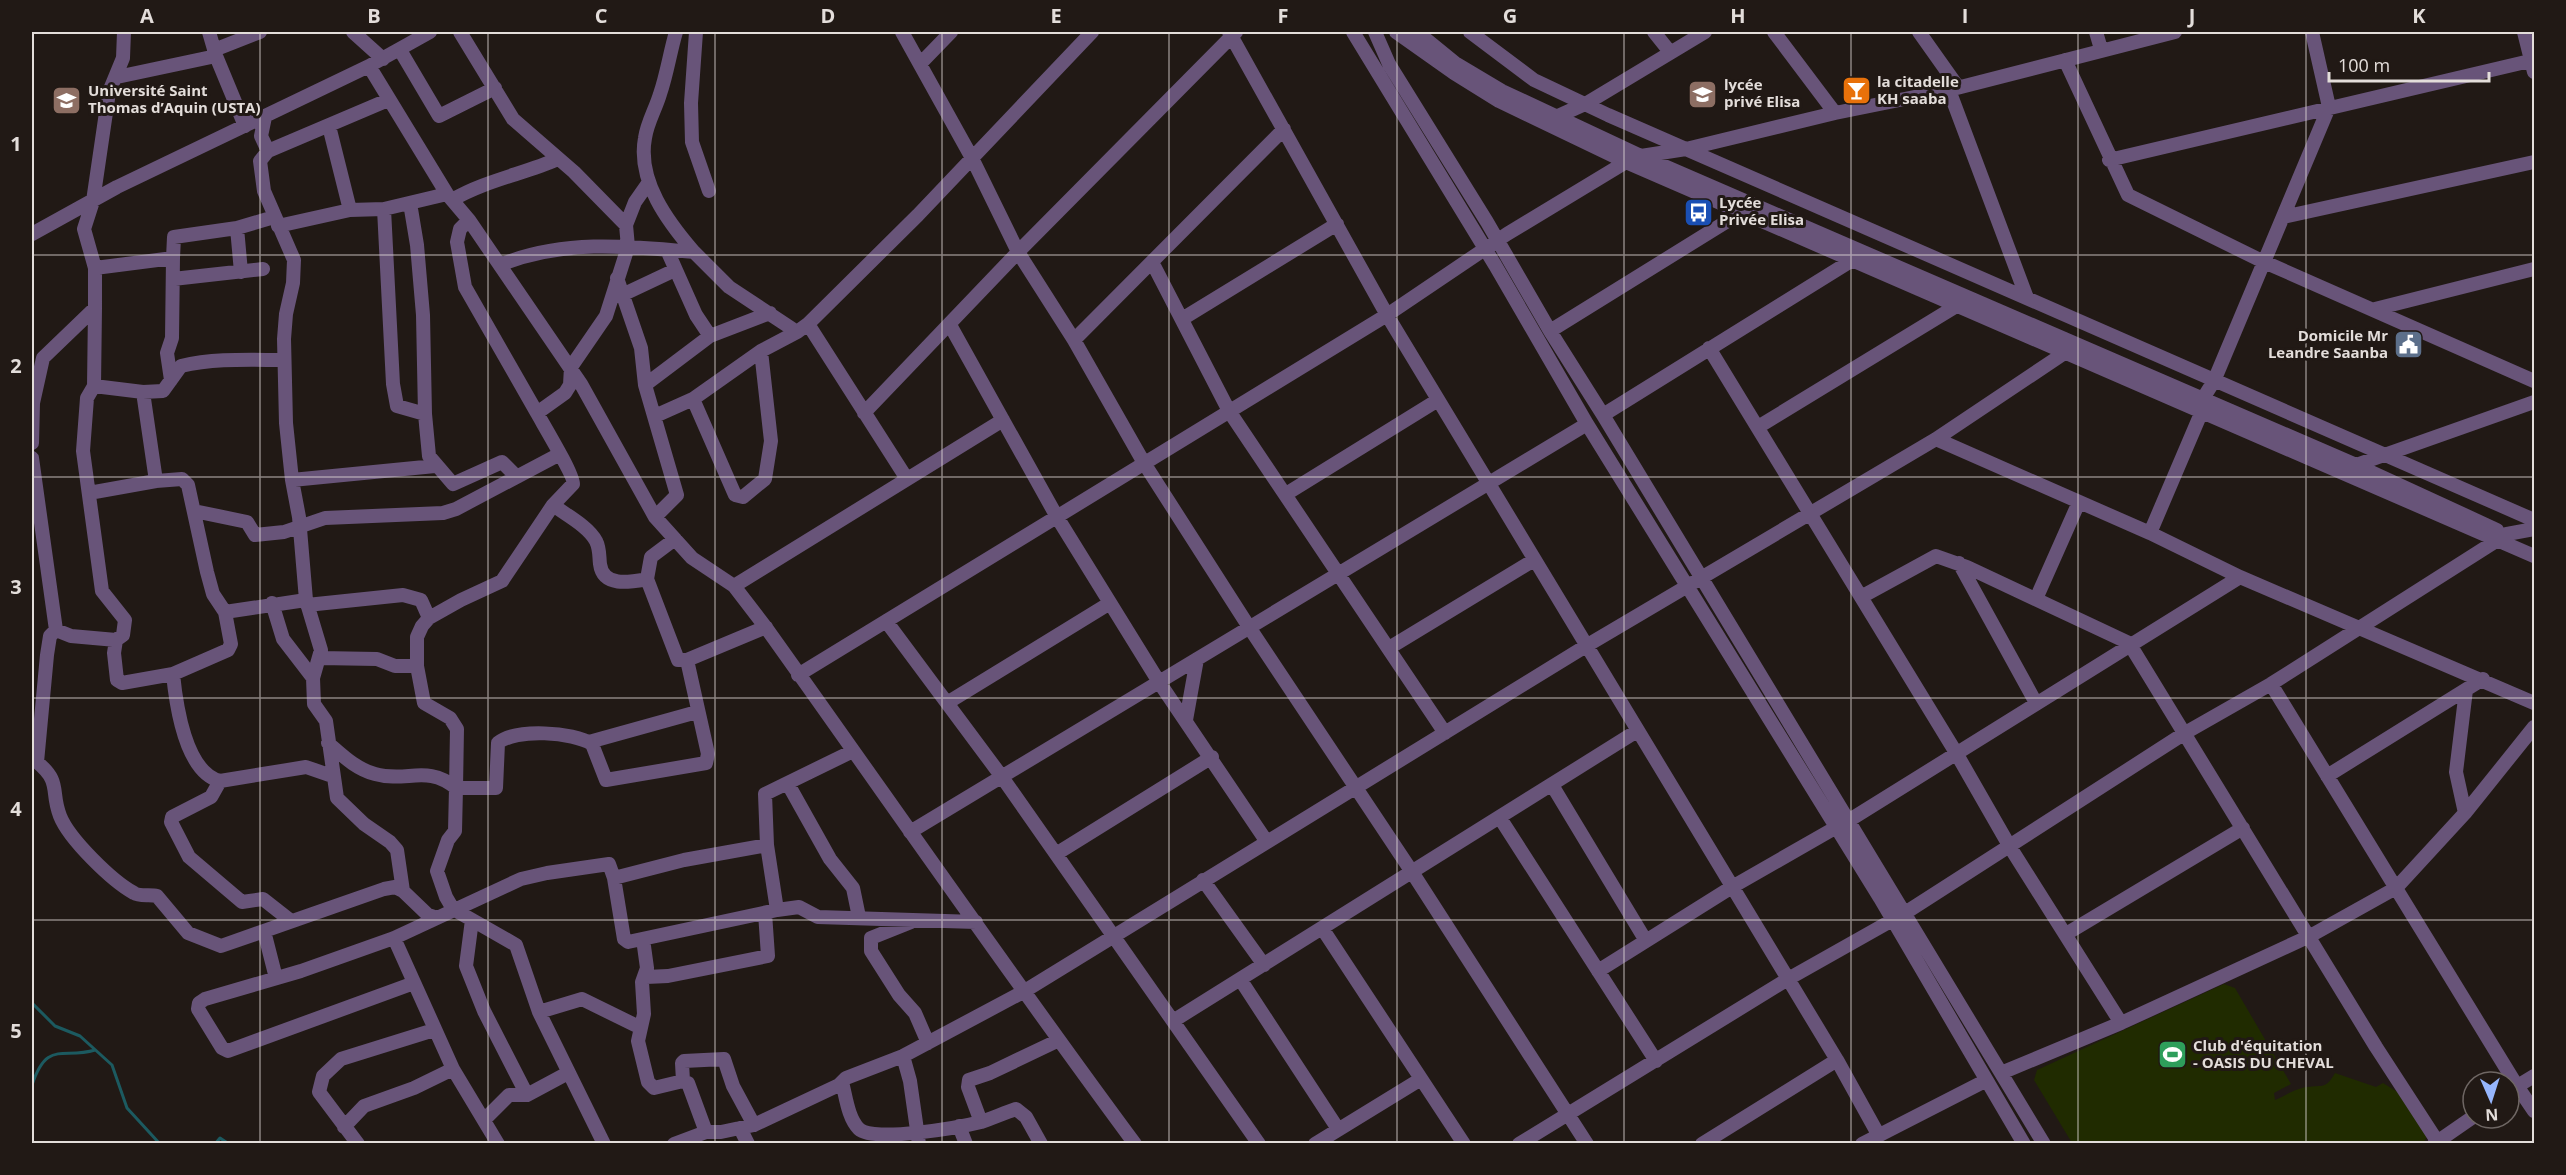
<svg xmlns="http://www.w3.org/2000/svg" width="2566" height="1175" viewBox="0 0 2566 1175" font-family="'Open Sans',sans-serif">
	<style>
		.green { fill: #202b00 }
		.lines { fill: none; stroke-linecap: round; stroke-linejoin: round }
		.stream { stroke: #1c5a60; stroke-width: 3 }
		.minor { stroke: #685479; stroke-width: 14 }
		.grid { fill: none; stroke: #e3ddda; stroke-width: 1.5; stroke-opacity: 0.55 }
		.labels { text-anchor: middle; stroke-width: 6; stroke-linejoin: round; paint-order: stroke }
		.poi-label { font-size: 15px; font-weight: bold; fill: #e3ddda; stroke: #211915; text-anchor: start }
		.neatline { fill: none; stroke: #e3ddda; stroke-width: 2 }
		.grid-label { font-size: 20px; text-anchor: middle; font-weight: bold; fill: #e3ddda }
	</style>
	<rect width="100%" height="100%" fill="#211915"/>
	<path class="green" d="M2224 984 2235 988 2291 1084 2274 1093 2275 1100C2284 1096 2297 1088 2307 1087 2323 1085 2326 1089 2335 1073L2376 1087 2383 1083 2404 1096 2427 1136 2424 1142 2072 1143 2034 1080 2037 1070Z"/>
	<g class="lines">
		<path class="stream" d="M32 1003 55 1026 80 1036 112 1065 127 1108 160 1144
			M32 1085C47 1039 63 1060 95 1050
			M215 1144 220 1138 229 1144"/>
		<path class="minor" d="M209 32 216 56 245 126
			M353 32 383 59
			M460 32 513 119 574 172 626 225
			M676 32C670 52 667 74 660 94 656 108 647 123 645 138 637 181 668 222 694 252
			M696 32 691 103 692 142 709 191
			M902 32 972 158 1018 252 1074 340 1144 463 1249 627 1412 872 1587 1144
			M1229 32 1387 315 1837 1060 1878 1134
			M1353 32 1495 265 1587 424 1880 898 2024 1144
			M1375 32 1389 64 1487 222 1550 331 1603 415 2044 1144
			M1396 32 1454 73 1499 101 1626 162 2534 556
			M1417 32 1455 63 1502 91 1641 156 2356 465 2497 530
			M1470 32 1534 80 1608 115 2534 520
			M1654 32 1670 52
			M1774 32 1835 113
			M1919 32 1958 87
			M2096 32 2101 49
			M2524 32 2534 72
			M214 50 260 32
			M400 50 439 116 495 88
			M2065 60 2128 195 2262 261 2534 381
			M920 64 951 32
			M369 66 447 194 469 220 581 384 655 517 692 558 734 586 767 629C889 800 1009 974 1135 1144
			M117 77 216 56
			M1949 90 2027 298
			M265 117 261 136 268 151 260 161 264 191 294 260 293 283 286 314 284 339 286 423 292 480 299 517 306 600 321 650 313 678 314 704 326 721 337 798 364 824 390 842 397 850 403 891 428 915 437 918
			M1556 117 1587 103 1705 32
			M329 126 350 210
			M268 151 388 100
			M2109 160 2534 60
			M649 182 635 202 626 225 628 247 606 316 571 367 570 385 565 393 537 413C543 424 575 477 573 484L553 505 502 581 461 600 429 618 422 626 417 637V666L424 703 450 718 457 729 456 788H496L498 743C516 728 573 732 592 744L606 780 706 763 708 754 687 660
			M452 200C484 181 523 174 558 159
			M410 203 417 245 423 315 425 414 429 456 453 484 502 462 516 476
			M384 209 393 384 397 406 425 414
			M2283 217 2534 162
			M469 220 460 229 457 242 465 287 537 413
			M278 226 350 210 384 209 447 194
			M32 234 117 187 369 66 430 32
			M667 250 696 315 710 336
			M173 258 174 237 237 228
			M1152 262 1229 411 1445 733
			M500 265C563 239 629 246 694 252L729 287 797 332
			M95 268 173 258 172 338 167 353 171 380
			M241 272 237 228 274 217
			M617 278 641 348 645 385 677 495 655 517
			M173 279 263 269
			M622 295 675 270
			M2375 309 2534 269
			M1182 319 1337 224
			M808 324 907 479
			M950 325 1057 517 1159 682 1267 842
			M1550 331 1742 212
			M1074 340 1284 129
			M1709 348 1955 751 2010 847 2121 1023
			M645 385 710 336 770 313
			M143 392 163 391 181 366C215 358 249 360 284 360
			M693 399 735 495 743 497 765 479 771 441 761 351
			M864 413 1018 252 1236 32
			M1603 415 1854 259
			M655 416 693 399 761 351 797 332 808 324 918 215 1092 32
			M1758 427 1958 305
			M1936 439 2150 533 2240 577 2534 703
			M32 443 33 403 43 358 95 308
			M32 458 56 630 71 636 116 640 114 653 117 680 122 683 173 674 228 650 231 644 225 612 213 594 207 572 188 485 182 479 156 481 143 392 94 386
			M2356 465 2534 402
			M292 480 435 466
			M89 493 156 481
			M1286 494 1438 400
			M553 505C566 515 588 526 596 541 600 549 599 556 600 564 603 588 631 582 647 579
			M194 511 247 522 255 535 284 532 325 518 443 513 456 509 558 455
			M2150 533 2202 411V400L2214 381 2329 107 2312 32
			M675 539 651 557 647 579 678 660H687L766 627
			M1959 563 2036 703
			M734 586 1003 420
			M1861 597 1936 556 1967 567 2129 643 2376 1047 2439 1144
			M2036 599 2079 502
			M272 603 283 639 313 678
			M307 605 403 595 421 600 429 618
			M225 612 306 600
			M886 621 1002 777 1259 1144
			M56 630 50 636 47 655 37 762C62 783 50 790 60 816 69 839 112 881 134 893 140 897 150 894 157 896L188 933 221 946 384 889 395 887 403 891
			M116 640 123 635 125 620 102 591 83 451 87 398 94 386 95 308V268L84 229 93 201 109 92 123 58 124 32
			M1389 648 1534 560
			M320 658 377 659 395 666H417
			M173 674C176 704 185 772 220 781L306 767 332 776
			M798 675 1387 315 1507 234 1626 162 1641 156 1686 149 1835 113 1949 90 2175 32
			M2271 684 2517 1086 2534 1111
			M947 703 1110 603
			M1186 720 1197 659
			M589 742 697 712
			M328 743C343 756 356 769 375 774 407 783 427 764 456 788L455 831 448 840 437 871 446 897 453 909 516 945 539 1012 604 1144
			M2327 776 2483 679
			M220 781 211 797 172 817 171 822 189 857 242 902 263 899 291 921
			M788 784 830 859 853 888 859 917
			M1552 785 1646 941
			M2465 813 2456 772 2466 690
			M1500 818 1656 1061
			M1848 821 2240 577
			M910 832 1587 424
			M767 845 765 794 853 751
			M1056 854 1212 757
			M614 878 624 939 628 942 777 910
			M1203 880 1264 965
			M472 920 466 966 484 1011 527 1095H509L485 1119
			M911 922 871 938V951L899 995 915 1013 928 1043
			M1322 928 1464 1144
			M264 931 276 978
			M2066 934 2243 828
			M394 938 453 1069 498 1144
			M643 939 647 968 642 982 644 1014 638 1041 648 1082 654 1088 683 1081 688 1083 706 1132
			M1598 971 1732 887 1835 828
			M646 977 668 976 768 956 765 913
			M1240 979 1338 1129
			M414 983 228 1051 222 1048 198 1009 199 1003 205 999 301 971 394 938 521 879 547 873 609 864 614 878 684 860 767 845 777 910 799 907 818 917 976 922
			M539 1012 582 999 639 1027
			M1173 1021 1637 731
			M903 1056 910 1081 919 1144
			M2001 1073 2121 1023 2310 936 2396 888 2465 813 2534 727
			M683 1081 682 1063 684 1061 724 1059 733 1086 754 1125
			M842 1082C846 1097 848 1118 859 1129 873 1143 961 1127 981 1122 993 1118 1004 1113 1016 1109L1026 1117 1041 1144
			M2511 1090 2534 1076
			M527 1095 568 1073
			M981 1122 968 1087 969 1080 990 1073 1057 1041
			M959 1126 966 1144
			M344 1127 364 1106 414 1088 453 1069
			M740 1128 748 1144
			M358 1144 319 1092 323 1076 341 1059 434 1030
			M674 1144 706 1132H721L754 1125 839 1085 846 1078 903 1056 1023 992 1586 646 1936 439 2066 352
			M1315 1144 1421 1079
			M1519 1144 1788 979 1905 913 2185 733 2271 684 2507 534 2534 529
			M1702 1144 1837 1060
			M1862 1144 1985 1081
			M2434 1144 2473 1117"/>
	</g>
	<path class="grid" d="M260 32V1144M488 32V1144M715 32V1144M942 32V1144M1169 32V1144M1397 32V1144M1624 32V1144M1851 32V1144M2078 32V1144M2306 32V1144M32 255H2534M32 477H2534M32 698H2534M32 920H2534"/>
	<defs>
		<symbol id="bar-square" viewBox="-11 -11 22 22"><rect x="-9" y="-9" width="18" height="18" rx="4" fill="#e8710a" stroke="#211915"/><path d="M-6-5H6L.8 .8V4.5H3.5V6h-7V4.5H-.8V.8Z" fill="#fff"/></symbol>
		<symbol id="school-square" viewBox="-11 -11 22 22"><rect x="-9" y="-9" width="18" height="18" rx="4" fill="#8d6e63" stroke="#211915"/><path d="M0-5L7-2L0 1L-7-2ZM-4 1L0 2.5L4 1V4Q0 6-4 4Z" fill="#fff"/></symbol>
		<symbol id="university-square" viewBox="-11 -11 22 22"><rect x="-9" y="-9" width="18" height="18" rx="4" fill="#8d6e63" stroke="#211915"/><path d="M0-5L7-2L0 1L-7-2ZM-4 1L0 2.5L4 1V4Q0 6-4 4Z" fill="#fff"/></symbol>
		<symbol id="bus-square" viewBox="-11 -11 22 22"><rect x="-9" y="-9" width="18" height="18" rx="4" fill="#1a4fb4" stroke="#211915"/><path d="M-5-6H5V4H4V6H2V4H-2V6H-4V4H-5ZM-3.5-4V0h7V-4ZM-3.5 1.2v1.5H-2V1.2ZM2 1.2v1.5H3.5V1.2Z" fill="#fff"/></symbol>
		<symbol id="civic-square" viewBox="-11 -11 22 22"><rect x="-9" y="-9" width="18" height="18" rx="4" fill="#5c6f8a" stroke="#211915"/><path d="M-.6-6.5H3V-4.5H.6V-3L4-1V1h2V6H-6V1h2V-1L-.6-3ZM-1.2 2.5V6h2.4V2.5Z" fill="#fff"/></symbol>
		<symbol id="stadium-square" viewBox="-11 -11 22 22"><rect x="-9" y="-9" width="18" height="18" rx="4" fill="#2e9e5b" stroke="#211915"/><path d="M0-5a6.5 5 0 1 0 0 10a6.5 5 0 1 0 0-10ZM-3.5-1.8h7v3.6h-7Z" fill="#fff"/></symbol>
	</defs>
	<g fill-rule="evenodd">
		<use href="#bar-square" x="1840" y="74" width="33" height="33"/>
		<use href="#school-square" x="1686" y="78" width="33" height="33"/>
		<use href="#university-square" x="50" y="84" width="33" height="33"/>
		<use href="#bus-square" x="1682" y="196" width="33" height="33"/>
		<use href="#civic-square" x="2392" y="328" width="33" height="33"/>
		<use href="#stadium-square" x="2156" y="1038" width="33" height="33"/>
	</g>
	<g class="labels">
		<g class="poi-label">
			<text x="1877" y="87">la citadelle<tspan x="1877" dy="17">KH saaba</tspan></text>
			<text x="1724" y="90">lycée<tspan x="1724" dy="17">privé Elisa</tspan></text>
			<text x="88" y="96">Université Saint<tspan x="88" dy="17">Thomas d’Aquin (USTA)</tspan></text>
			<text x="1719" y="208">Lycée<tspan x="1719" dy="17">Privée Elisa</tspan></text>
			<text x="2388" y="341" text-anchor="end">Domicile Mr<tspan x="2388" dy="17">Leandre Saanba</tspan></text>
			<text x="2193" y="1051">Club d'équitation<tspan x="2193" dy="17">- OASIS DU CHEVAL</tspan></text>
		</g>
	</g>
	<rect width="2566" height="1175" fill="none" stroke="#211915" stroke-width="66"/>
	<g transform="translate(2491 1100) rotate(177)"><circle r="28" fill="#211915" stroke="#6f6764" stroke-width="1.5"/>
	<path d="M0-4.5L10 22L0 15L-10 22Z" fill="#96b6fd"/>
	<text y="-9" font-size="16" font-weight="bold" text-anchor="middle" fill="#e3ddda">N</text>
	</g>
	<path d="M2329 72v9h160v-9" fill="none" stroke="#e3ddda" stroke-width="3"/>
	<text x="2338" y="72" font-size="18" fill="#e3ddda" stroke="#211915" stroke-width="4.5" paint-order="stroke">100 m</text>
	<rect x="33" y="33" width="2500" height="1109" class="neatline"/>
	<g class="grid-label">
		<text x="147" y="23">A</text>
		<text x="374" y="23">B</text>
		<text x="601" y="23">C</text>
		<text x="828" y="23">D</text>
		<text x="1056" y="23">E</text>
		<text x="1283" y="23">F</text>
		<text x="1510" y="23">G</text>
		<text x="1738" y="23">H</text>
		<text x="1965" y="23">I</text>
		<text x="2192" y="23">J</text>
		<text x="2419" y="23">K</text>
		<text x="16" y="151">1</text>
		<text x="16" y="373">2</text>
		<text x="16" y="594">3</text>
		<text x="16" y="816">4</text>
		<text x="16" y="1038">5</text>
	</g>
</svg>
